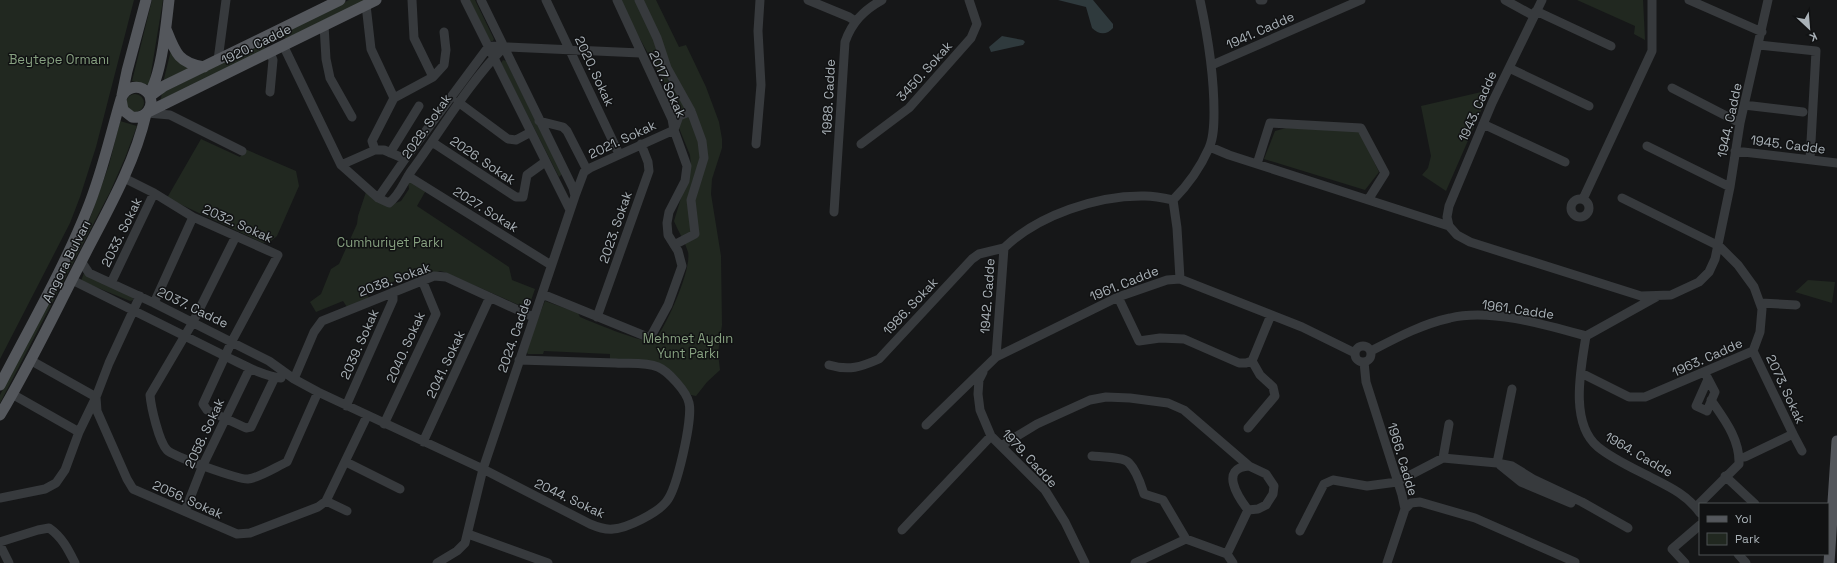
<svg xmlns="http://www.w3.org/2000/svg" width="1837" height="563" viewBox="0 0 1837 563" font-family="'Space Grotesk',sans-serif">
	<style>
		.green { fill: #212820 }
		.water { fill: #2f3a3d }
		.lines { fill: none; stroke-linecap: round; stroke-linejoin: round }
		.minor { stroke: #373a3d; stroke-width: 9 }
		.major { stroke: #54575c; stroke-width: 11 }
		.labels { text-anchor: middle; stroke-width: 3; stroke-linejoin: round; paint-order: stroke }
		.street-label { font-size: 13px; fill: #a9b1b7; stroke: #111213 }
		.park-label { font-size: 13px; fill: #87a181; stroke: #111213 }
	</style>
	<rect width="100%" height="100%" fill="#161718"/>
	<path class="green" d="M0 0H134L96 147 80 197 70 223 0 359Z
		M152 0H163L149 85 132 81Z
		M349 0H365L285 39 283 33Z
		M469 0H475L494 39 493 41H490Z
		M621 0H656L679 47 686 45 706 87 719 122 722 139V148L712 179 711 194 721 256 722 325 718 353 720 370 707 382 696 396 691 395 678 380 651 362 610 359V354L544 351 543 354H528L525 350 545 301 578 313 580 317C592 322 644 344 654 341 666 327 692 269 688 252 685 242 678 231 674 221L691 165 690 155 679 128 682 115 629 19Z
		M1577 0H1643L1645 40 1634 34 1635 26Z
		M262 43 266 49 160 103 162 93Z
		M171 50 192 68 163 83Z
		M503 60 506 61 562 174 559 177 501 63Z
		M1490 90 1446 191 1422 175 1428 168 1431 156 1421 106Z
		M126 103a9 9 0 1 1 18 0a9 9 0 1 1-18 0Z
		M120 121 137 126 125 158 110 192 0 403V395L89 221 109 165Z
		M1286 128 1359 131 1379 172 1365 190 1264 159 1275 131Z
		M201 139 240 157 245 149 296 171 299 186 277 236 271 241 263 243 167 198Z
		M412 176 429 185 417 206 509 267 512 280 535 289 528 309 444 272 440 271 427 276 423 270 367 292 369 299 347 307 343 301 316 312 310 302 321 294 331 269 339 264 357 224 358 216 366 192 393 204 401 201 409 189 408 182Z
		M84 273 133 296V300L130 301 81 281Z
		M1808 280 1835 282 1832 303 1795 292Z"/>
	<path class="water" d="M1058 0H1093L1113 24V28C1107 35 1099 35 1092 28L1086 7Z
		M1002 36 1023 40 1025 42 1023 45 991 52 989 47Z"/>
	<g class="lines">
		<path class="minor" d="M412 0 414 38 433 77
			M465 0 570 210
			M546 0 619 154
			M639 0 657 38 667 68 691 111 702 141 704 158 691 200 695 234 674 245
			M808 0 849 17 855 21
			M1260 0H1263
			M1505 0 1534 16
			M1689 0 1762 32
			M366 5 371 49 394 98
			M1536 11 1611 46
			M324 25 326 59 330 78 352 117
			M283 45 341 165
			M1759 45 1816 51 1810 160
			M218 60 226 0
			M1212 65 1361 0
			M1509 68 1589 106
			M1672 88 1740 123
			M270 92 273 60 270 52
			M458 102 508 139 516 140 531 132
			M1744 105 1803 112
			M147 113 170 115 242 151
			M539 121 563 127 567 131 587 170
			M1483 124 1565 162
			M432 142 516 197H523L527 175 545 162
			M756 144 761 85 758 31 760 0
			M861 144 909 108 971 38 977 24 969 0
			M1647 146 1730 187
			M1210 147 1229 155 1449 226 1457 235 1470 242 1641 296 1671 295 1699 282 1709 272 1715 259 1730 187 1740 123 1768 0
			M375 150 372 141 394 98 433 77 444 65 446 50 444 32
			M1735 151 1837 163
			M390 153 419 106
			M405 159 384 150H375L341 165 378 198 389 203C400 195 404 181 412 170 442 129 468 84 504 47
			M1257 164 1270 123 1361 128 1385 173 1368 200
			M408 176 551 265
			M124 178 154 193 193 217 278 255 232 341 203 404 207 410 246 428 251 427 275 377
			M575 196 584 172 590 168 674 130 679 116 691 111
			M378 198 405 159 489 46 640 53
			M1571 208a9 9 0 1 1 18 0a9 9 0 1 1-18 0Z
			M1583 199 1652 51V0
			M1173 200C1187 186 1201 166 1209 148 1214 137 1214 123 1214 112 1214 73 1208 37 1200 0
			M1173 200 1177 228 1180 279
			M834 212 845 42C852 22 864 10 882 0
			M1449 226 1447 217 1449 206 1492 103 1542 0
			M236 236 193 322 150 395C151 407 159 442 167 450 172 456 240 480 248 479 259 478 276 467 287 462L318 392
			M81 261 89 273 154 303 269 361 294 379 318 392 483 469 590 524C597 527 605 530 613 529 628 528 657 513 666 502 677 490 693 418 689 403 687 392 668 371 658 367 646 362 629 364 616 363 583 362 551 361 519 360
			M72 280 225 356C242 364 262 376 281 378
			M111 283 154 193
			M542 294 650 338 668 305 682 266 678 251 668 235 667 223 669 212 685 181 687 166 674 130 672 119 617 0
			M140 296 109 363 96 397 97 411 127 479 133 489 237 534 250 533 318 507 326 501 367 416
			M1118 297 1139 341 1160 338 1184 339 1239 363H1246L1252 361 1271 315
			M154 303 193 217
			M1761 303 1796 305
			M597 317 649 171 648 162 641 144
			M1586 336C1581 368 1569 423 1598 447 1614 460 1635 469 1654 479 1672 488 1688 496 1700 513
			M1355 354a8 8 0 1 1 16 0a8 8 0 1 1-16 0Z
			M1371 351C1396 338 1422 324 1450 318 1490 308 1547 325 1586 336L1656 297
			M996 357 1004 248C1038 215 1098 195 1145 196 1155 196 1164 198 1173 200
			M1364 362 1366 382 1402 495 1405 509 1387 563
			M829 365C849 371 861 367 879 359L972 259 979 254 1004 248
			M983 372 979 380 978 394 980 410 991 436 1045 490 1065 522 1085 563
			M1581 373 1629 397H1645L1753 351 1760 332 1762 309 1754 287 1738 265 1719 246 1622 198
			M1705 373 1715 392 1707 411 1696 406 1708 379
			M294 379 314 332 322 321 434 276 446 277 533 317
			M12 394 79 432
			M346 406 393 300V292
			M384 424 436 314 422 280
			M926 425 996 357 1118 297 1167 280 1180 279 1302 327 1355 353
			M1248 428 1275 396 1273 387 1260 375 1252 361
			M1793 434 1802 451
			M423 442 490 297
			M1001 446 1037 424 1090 400 1106 397 1130 398 1168 403 1184 410 1249 466 1266 474 1274 486 1273 494 1266 505 1258 509 1248 510 1227 554
			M1092 456C1101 457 1124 457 1129 463 1137 471 1141 485 1144 494L1163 500 1186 539
			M1745 457 1793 434 1753 351
			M1443 458 1449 424
			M346 462 400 489
			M1497 463 1512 389
			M1500 465 1521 482 1571 503
			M1725 476 1755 504
			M0 498 45 489 56 483 65 470 79 432 96 397 30 360
			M326 501 347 511
			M1696 507 1739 464C1740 439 1724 419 1711 400
			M1405 509 1411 503 1420 502 1475 518 1575 562
			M1248 510C1238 497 1219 468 1249 466
			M185 511 203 465 250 368
			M902 530 991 436
			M1300 531 1324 484 1333 480 1367 486 1397 482 1443 458 1497 463 1512 466 1533 479 1582 502 1628 528
			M468 534 548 563
			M0 542 38 530 49 528C62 537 68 549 75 563
			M0 545 9 563
			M1738 554 1746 563
			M437 563 457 551 465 543 483 469 575 196 573 188 481 0
			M1135 563 1186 539 1227 554 1233 563
			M1685 563 1672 549 1700 525"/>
		<path class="major" d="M166 29C175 52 178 63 204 67
			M149 94C162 74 166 25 169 0
			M122 95 127 71 146 0
			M150 96 164 86 340 0
			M148 112 376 0
			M0 385C30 327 63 270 87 210 102 174 110 136 121 99 125 86 140 83 149 94 155 107 146 119 132 117L123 110 121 99
			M0 415C30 365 55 312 82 260 106 213 134 166 146 114
			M1829 563 1837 441"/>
	</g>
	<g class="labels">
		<g class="street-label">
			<text transform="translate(1260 30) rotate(-24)" y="5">1941. Cadde</text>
			<text transform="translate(256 44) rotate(-26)" y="5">1920. Cadde</text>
			<text transform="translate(595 71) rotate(65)" y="5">2020. Sokak</text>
			<text transform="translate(924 71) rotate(-48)" y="5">3450. Sokak</text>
			<text transform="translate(668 84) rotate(66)" y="5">2017. Sokak</text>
			<text transform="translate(828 97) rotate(-87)" y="5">1988. Cadde</text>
			<text transform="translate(1477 106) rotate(-66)" y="5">1943. Cadde</text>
			<text transform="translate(1729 120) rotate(-78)" y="5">1944. Cadde</text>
			<text transform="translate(426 126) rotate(-55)" y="5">2028. Sokak</text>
			<text transform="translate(622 139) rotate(-25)" y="5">2021. Sokak</text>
			<text transform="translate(1788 144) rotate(7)" y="5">1945. Cadde</text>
			<text transform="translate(483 160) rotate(34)" y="5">2026. Sokak</text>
			<text transform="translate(486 209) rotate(32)" y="5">2027. Sokak</text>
			<text transform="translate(238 223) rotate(24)" y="5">2032. Sokak</text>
			<text transform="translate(615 227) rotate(-71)" y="5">2023. Sokak</text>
			<text transform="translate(121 232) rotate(-64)" y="5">2033. Sokak</text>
			<text transform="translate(66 261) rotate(-63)" y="5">Angora Bulvarı</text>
			<text transform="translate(394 279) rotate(-20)" y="5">2038. Sokak</text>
			<text transform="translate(1124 283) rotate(-22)" y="5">1961. Cadde</text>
			<text transform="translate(987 296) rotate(-86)" y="5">1942. Cadde</text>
			<text transform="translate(910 306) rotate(-47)" y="5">1986. Sokak</text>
			<text transform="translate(193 307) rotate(26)" y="5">2037. Cadde</text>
			<text transform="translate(1518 309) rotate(8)" y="5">1961. Cadde</text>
			<text transform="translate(514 335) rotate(-71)" y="5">2024. Cadde</text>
			<text transform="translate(359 344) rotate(-66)" y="5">2039. Sokak</text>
			<text transform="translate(405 347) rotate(-66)" y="5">2040. Sokak</text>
			<text transform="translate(1707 357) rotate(-24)" y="5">1963. Cadde</text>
			<text transform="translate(445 364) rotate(-65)" y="5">2041. Sokak</text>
			<text transform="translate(1786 389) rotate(65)" y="5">2073. Sokak</text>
			<text transform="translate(204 433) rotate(-65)" y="5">2058. Sokak</text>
			<text transform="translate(1639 454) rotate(30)" y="5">1964. Cadde</text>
			<text transform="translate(1030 458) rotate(47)" y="5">1979. Cadde</text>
			<text transform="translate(1403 459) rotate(73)" y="5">1966. Cadde</text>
			<text transform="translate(570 498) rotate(25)" y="5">2044. Sokak</text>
			<text transform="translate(188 499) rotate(24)" y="5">2056. Sokak</text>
		</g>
		<g class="park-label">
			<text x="59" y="64">Beytepe Ormanı</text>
			<text x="390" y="247">Cumhuriyet Parkı</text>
			<text x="688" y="343">Mehmet Aydın<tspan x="688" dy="15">Yunt Parkı</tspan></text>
		</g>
	</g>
	<rect x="1699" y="503" width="130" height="52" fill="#111213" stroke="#4e5255"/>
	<rect x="1707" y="516" width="20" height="6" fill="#54575c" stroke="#4e5255"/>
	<text x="1735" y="523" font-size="12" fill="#a9b1b7">Yol</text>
	<rect x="1707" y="533" width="20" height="12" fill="#212820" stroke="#4e5255"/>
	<text x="1735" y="543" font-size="12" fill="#a9b1b7">Park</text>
	<g transform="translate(1809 28) rotate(154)" stroke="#111213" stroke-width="3" paint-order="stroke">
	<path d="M0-3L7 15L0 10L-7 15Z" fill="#a9b1b7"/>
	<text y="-6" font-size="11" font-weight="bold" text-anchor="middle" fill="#a9b1b7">K</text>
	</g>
</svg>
